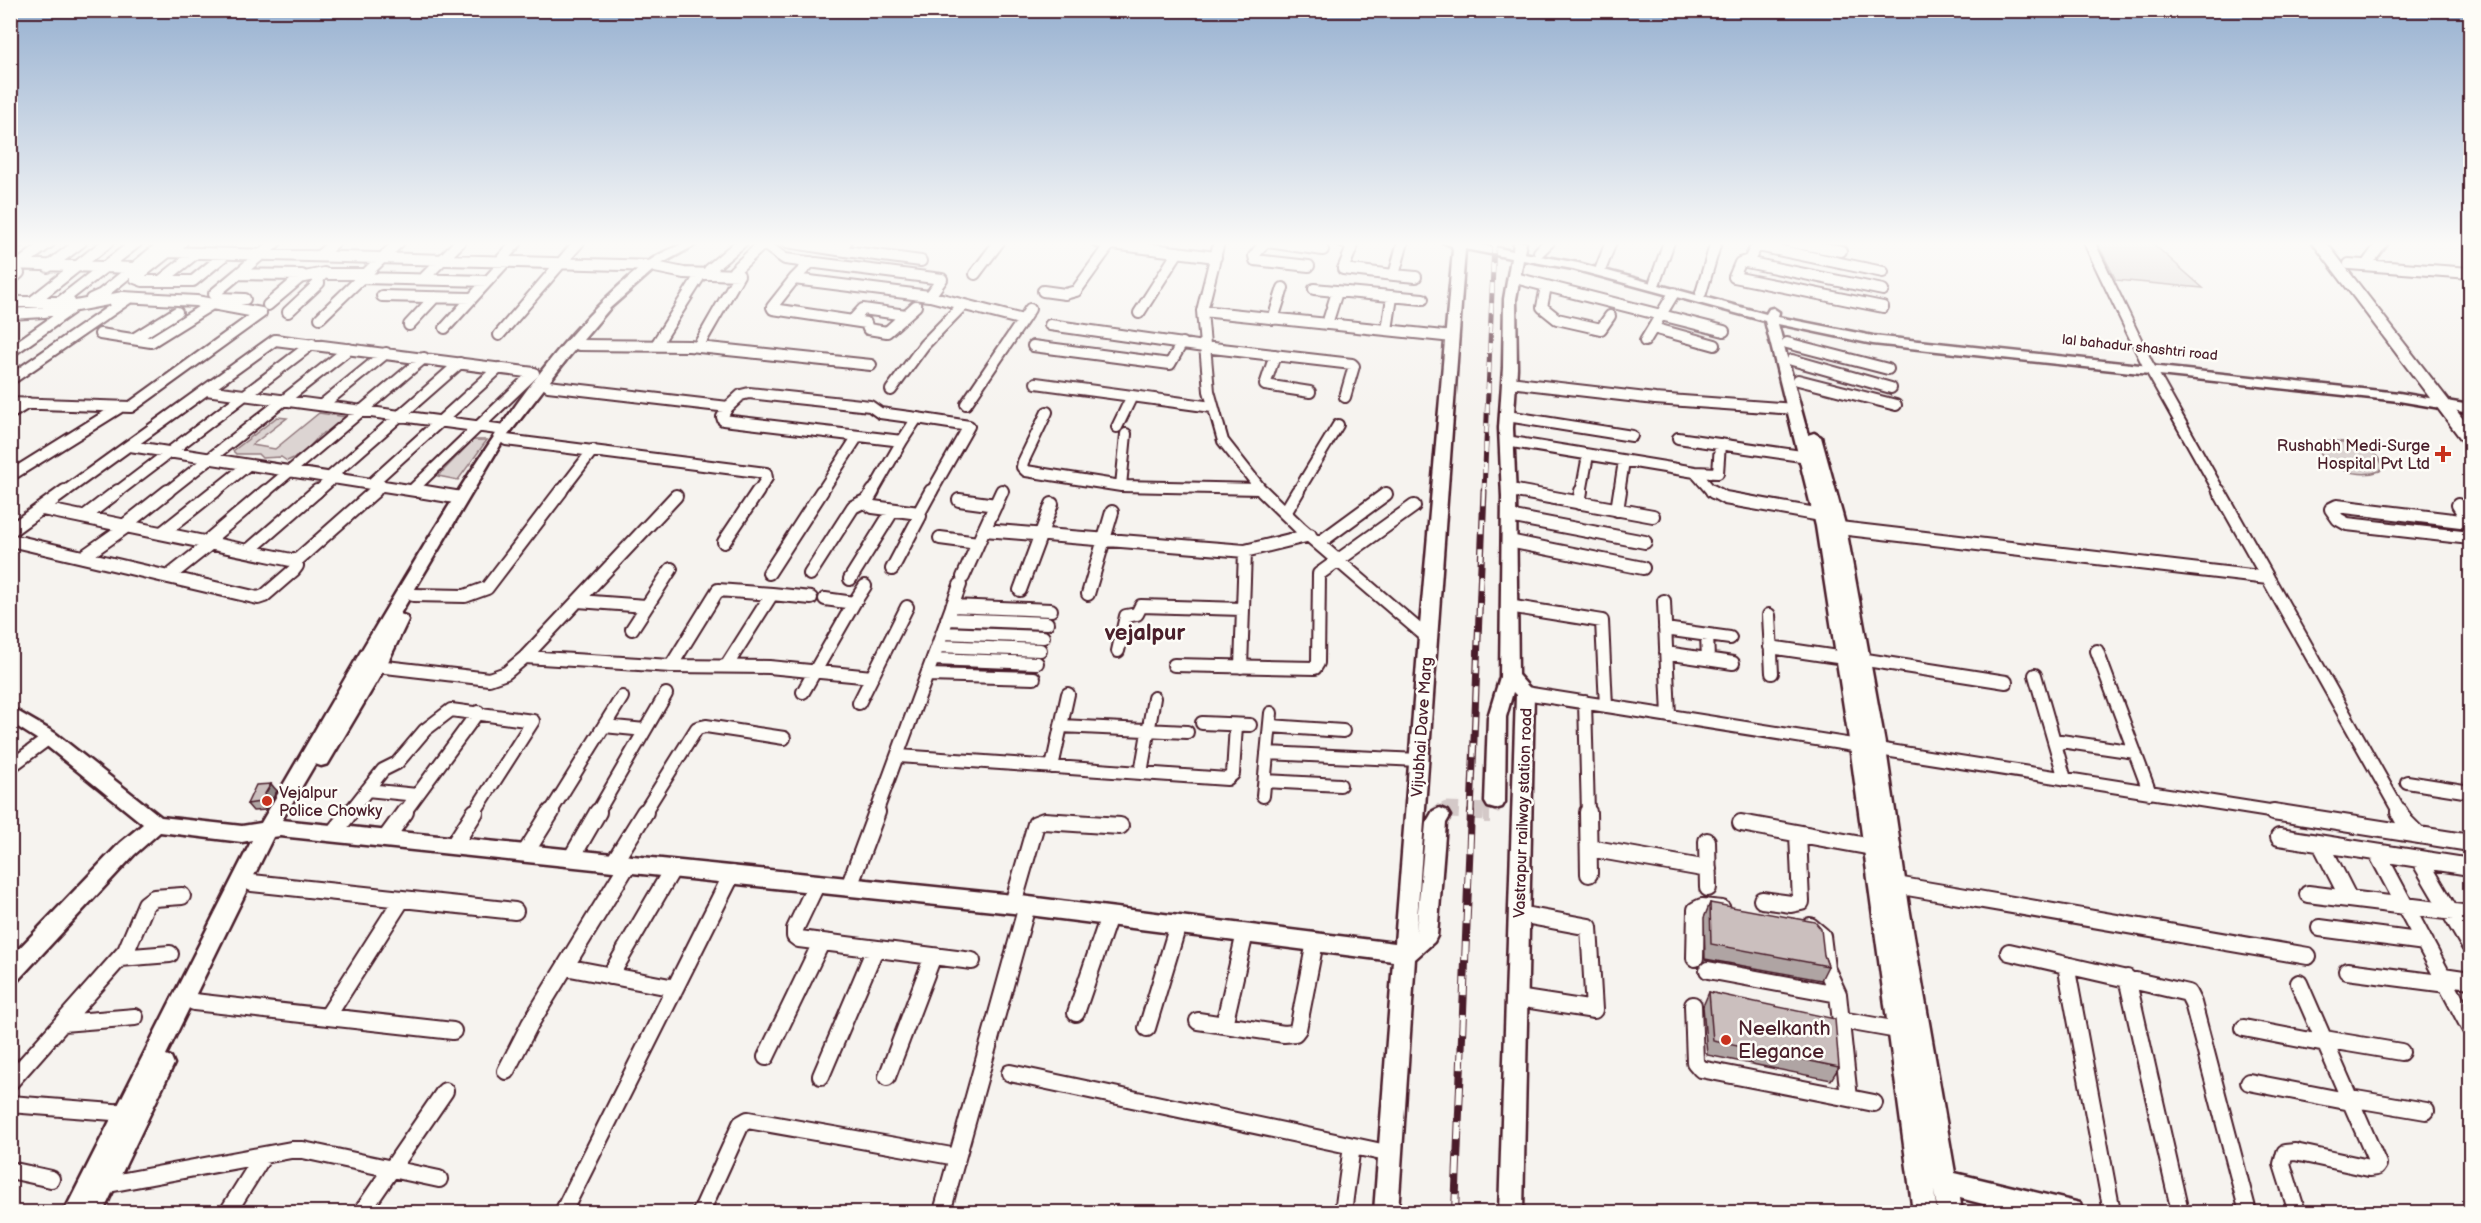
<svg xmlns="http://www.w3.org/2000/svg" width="2481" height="1223" viewBox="0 0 2481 1223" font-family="'Balsamiq Sans',sans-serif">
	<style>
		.green { fill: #dcd4d2; stroke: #937a7e; stroke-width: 1.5 }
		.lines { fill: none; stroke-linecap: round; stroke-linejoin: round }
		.secondary-tunnel-far1 { stroke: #d4c9c8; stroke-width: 17; stroke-dasharray: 17 8; stroke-linecap: butt }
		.secondary-tunnel { stroke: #d4c9c8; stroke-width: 22; stroke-dasharray: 22 10; stroke-linecap: butt }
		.street-far2-casing { stroke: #4a1f2b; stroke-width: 14 }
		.street-far1-casing { stroke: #4a1f2b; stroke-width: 16 }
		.street-casing { stroke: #4a1f2b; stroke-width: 20 }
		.secondary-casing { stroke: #4a1f2b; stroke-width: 5 }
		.primary-casing { stroke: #4a1f2b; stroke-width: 4 }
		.street-far2 { stroke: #fdfcf7; stroke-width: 10 }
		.street-far1 { stroke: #fdfcf7; stroke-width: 12 }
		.street { stroke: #fdfcf7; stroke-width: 16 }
		.secondary { fill: #fdfcf7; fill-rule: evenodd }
		.primary { fill: #fdfcf7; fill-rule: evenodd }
		.rail-far2-casing { stroke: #4a1f2b; stroke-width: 5 }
		.rail-far1-casing { stroke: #4a1f2b; stroke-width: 7 }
		.rail-casing { stroke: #4a1f2b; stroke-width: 8 }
		.rail-far2 { stroke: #fdfcf7; stroke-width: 4; stroke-dasharray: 10; stroke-linecap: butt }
		.rail-far1 { stroke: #fdfcf7; stroke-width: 4.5; stroke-dasharray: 14; stroke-linecap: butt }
		.rail { stroke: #fdfcf7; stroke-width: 6; stroke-dasharray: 18; stroke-linecap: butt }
		.wall { fill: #afa4a3; stroke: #4a1f2b; stroke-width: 1.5 }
		.shaded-wall { fill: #8e8685; stroke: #4a1f2b; stroke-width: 1.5 }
		.building { fill: #cbbfbe; stroke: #4a1f2b; stroke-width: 1.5 }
		.poi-dot { fill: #c8321e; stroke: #fdfcf7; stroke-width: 2 }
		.labels { text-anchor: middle; stroke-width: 5; stroke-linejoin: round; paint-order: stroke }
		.far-street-label { font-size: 14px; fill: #4a1f2b; stroke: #fdfcf7 }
		.poi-label { font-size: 16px; fill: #4a1f2b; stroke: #fdfcf7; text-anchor: end }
		.street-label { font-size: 16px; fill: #4a1f2b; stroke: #fdfcf7 }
		.near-poi-label { font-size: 20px; fill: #4a1f2b; stroke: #fdfcf7; text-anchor: start }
		.district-label { font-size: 22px; font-weight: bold; fill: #4a1f2b; stroke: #fdfcf7 }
	</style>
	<rect width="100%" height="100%" fill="#f6f3ef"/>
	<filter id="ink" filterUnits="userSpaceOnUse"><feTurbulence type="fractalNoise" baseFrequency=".0167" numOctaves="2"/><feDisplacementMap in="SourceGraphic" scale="12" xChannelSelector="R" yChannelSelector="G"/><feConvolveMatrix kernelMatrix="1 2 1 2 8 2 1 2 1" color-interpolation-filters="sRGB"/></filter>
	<g filter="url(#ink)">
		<path class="green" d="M2097 242H2151L2203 288 2116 280Z
			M319 413 347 417C340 420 339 424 333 429 329 431 324 432 320 435 309 447 303 455 287 461L281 457 262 458 258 454H236L233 451 277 417 287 418 252 445 275 449Z
			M473 440H487L458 480 438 476Z
			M2328 441C2347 441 2375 446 2383 466L2380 471C2361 478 2325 470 2318 448L2321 443Z"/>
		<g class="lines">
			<path class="secondary-tunnel-far1" d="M1443 813 1447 810 1490 812 1495 802"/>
			<path class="secondary-tunnel" d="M1484 812H1490
				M1440 816 1445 812"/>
			<defs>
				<path id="street-far2" d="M182 242 168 252 656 266
					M276 242 238 274 302 275
					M761 242 785 259 942 279 930 296 1023 320 966 404
					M787 242 838 250 846 242
					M1097 242 1216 257
					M1219 242 1202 311 1209 391 1223 441 1264 493
					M1265 242 1254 256 1255 260 1309 266
					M1268 242 1323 250
					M1341 242 1353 245 1343 269 1394 275
					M1403 242 1394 275 1416 277
					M1759 242 1749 260 1740 263 1734 277 1883 307
					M1790 242 1841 251
					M2089 242 2147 363 2220 493
					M1758 246 1883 272
					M10 248 19 242
					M838 250 921 261
					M168 252 135 278 143 281H193L226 254
					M1539 252 1549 242
					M319 256 335 242
					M500 261 517 242
					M811 262 794 279 929 296
					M1746 262 1883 290
					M10 264 134 268
					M20 264 50 242
					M2349 264 2470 273
					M2366 265 2383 242
					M48 267 81 242
					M655 267 684 273 739 275 699 345
					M1601 268 1611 242
					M709 270 742 242
					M734 271 763 244
					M10 272 19 273 10 280
					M238 274 214 294 219 298 245 299
					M328 274H365
					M975 274 999 242
					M362 278 488 281
					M1515 278 1724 331
					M423 279 460 242
					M794 279 772 307 773 309 866 323 868 329 887 332 916 306
					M162 280 196 253
					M1655 282 1669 242
					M1546 286 1542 307 1557 319 1601 329 1610 316
					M1314 289 1423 299
					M1043 291 1065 294 1076 291 1110 244
					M1701 293 1716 242
					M382 296 471 298
					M91 299 102 294 166 242
					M10 302H70
					M32 302 108 242
					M60 302 137 242
					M268 305 300 278 324 273 318 280 319 283 288 312
					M1202 311 1453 337
					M1139 313 1178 252
					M10 314 44 312 123 297 196 301 261 313
					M320 318 399 242
					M1273 319 1283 288
					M1023 320 1030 309
					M852 321 863 309 906 315
					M1327 324 1337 292
					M409 325 435 297
					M1050 325 1204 347 1352 364 1354 366 1345 397
					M445 328 506 261
					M1653 328 1715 345
					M1387 330 1392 297
					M100 334 151 342 212 304
					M499 335 579 242
					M135 338 177 312
					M1645 341 1674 293
					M658 342 701 274
					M1787 343 1888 369
					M579 345 689 346 871 365
					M1033 346 1170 364 1182 343
					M10 352 71 309
					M1275 355 1265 385 1310 392
					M1792 360 1891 388
					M10 380 129 298
					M1798 380 1896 405
					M1509 382 1655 399 1795 409
					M1036 383 1132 396
					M548 386 728 407 722 417 723 420 902 441
					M206 390 505 430
					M891 390 924 345 963 305
					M10 403 131 407 261 313
					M322 405 386 353
					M728 407 741 395 749 393 870 406 880 413 917 418
					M1047 412 1023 462 1022 467 1026 471 1121 486 1260 489
					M10 414 28 403
					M1507 416 1632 436
					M1117 427 1132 396 1212 407
					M1678 438 1808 457
					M506 440 766 473 767 478 757 493
					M902 441 917 418 969 426 931 493
					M1506 441 1695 472 1713 493
					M130 446 428 493
					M1695 472 1718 473 1720 444
					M10 476 119 408
					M330 477 460 363
					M371 484 499 368
					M1121 486 1126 434
					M1508 490 1524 493
					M63 493 275 340 534 373 412 490
					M116 493 312 344
					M166 493 349 349
					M213 493 248 465
					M264 493 424 358
					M316 493 333 478
					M373 493 382 485
					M560 493 593 450
					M821 493 858 436
					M872 493 902 441
					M1297 493 1338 425
					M1581 493 1588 455
					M1619 493 1624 461"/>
				<path id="street-far1" d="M419 491 461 498
					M873 491 866 503 873 507 919 513 931 491
					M1262 491 1300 528 1427 637
					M1516 491 1653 516
					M1712 491 1725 498 1821 515
					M2219 491 2400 813
					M959 500 996 505
					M1579 503 1581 491
					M2458 505 2469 522
					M43 509 296 561
					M1617 510 1620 491
					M1285 513 1298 491
					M1509 516 1645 542
					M84 517 118 491
					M2470 524 2469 522 2337 506 2331 509 2338 519 2347 524 2470 538
					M125 525 168 491
					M1831 527 2268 578
					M984 530 1002 491
					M10 531 65 491
					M162 533 215 491
					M940 538 978 543
					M10 540 258 598 264 596 294 570 297 566 296 561 375 491
					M1509 541 1643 568
					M206 542 266 491
					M724 542 758 491
					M1319 543 1386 494
					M248 551 317 491
					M83 557 127 526
					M892 569 920 516 919 513
					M769 573 822 491
					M810 574 853 507 867 500
					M168 577 211 543
					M963 577 984 530 1245 551 1310 535
					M850 579 893 510
					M1020 590 1052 504
					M1088 594 1112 512
					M413 595 465 596 487 588 561 491
					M578 601 646 606
					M1664 601 1669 716
					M854 603 865 586
					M952 606 1051 610
					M1508 606 1602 621 1606 706
					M1769 615 1772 673
					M947 619 1047 623
					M632 629 671 569
					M1665 629 1730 638
					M943 633 1043 637
					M1707 635 1708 659
					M938 646 1040 650
					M1770 647 1844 658
					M1118 651 1126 616 1137 614 1141 606 1242 609
					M2097 651 2150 793
					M1666 653 1733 663
					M525 657 671 666 769 667 872 677 907 607
					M933 659 1037 663
					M1860 659 2006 682
					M727 665 772 594 811 598
					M1174 665 1315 668 1318 663 1319 574 1414 506
					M377 666 489 679 506 673 525 657 676 496
					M671 666 718 590 772 594
					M1241 667 1245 551
					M928 675 1034 678
					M2035 675 2065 779
					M803 692 854 603 825 599
					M1525 693 2282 813
					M1585 702 1588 813
					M859 703 872 677
					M1202 723 1250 725
					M604 726 645 730
					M1061 726 1187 732
					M1270 726 1343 731
					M2054 740 2135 752
					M1267 753 1419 760
					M899 756 1227 779 1233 774 1236 725
					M10 767 49 738
					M1052 767 1068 694
					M1141 773 1154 698
					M1265 781 1340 785
					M2407 782 2470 792
					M367 790 417 795
					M1263 796 1271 713
					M349 813 383 770 397 763 425 730 451 710 533 721 474 813
					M404 813 478 712
					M550 813 622 697
					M597 813 666 694
					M644 813 697 728 706 726 784 738
					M876 813 960 585"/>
				<path id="street" d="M1588 812 1589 874
					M2273 812 2470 843
					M2399 812 2404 821 2418 835
					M1741 823 1872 847
					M334 832 350 812
					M2279 837 2470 867
					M386 838 405 812
					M1707 841 1708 888
					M2321 844 2349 899
					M454 845 475 812
					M1589 848 1708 869
					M526 852 551 812
					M2377 853 2470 1028
					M572 857 598 812
					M2419 859 2470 946
					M614 862 645 812
					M252 883 515 911
					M817 883 795 929V936L799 939 972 961
					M1896 885 2308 956
					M849 887 877 812
					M2308 894 2470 914
					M1762 900 1791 904 1801 902 1798 834
					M1013 904 1036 824 1044 821 1120 826
					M1810 926 1822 936 1826 968 1838 994 1849 1098 1874 1103
					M2320 928 2425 942
					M2009 952 2188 993 2193 1003 2248 1212
					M120 958 170 954
					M1695 958 1696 910 1702 907 1722 909
					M2066 965 2112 1212
					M565 967 675 988
					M1708 970 1838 994
					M2347 971 2447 984
					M610 976 673 868
					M2443 976 2470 980
					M2127 978 2180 1212
					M1517 998 1594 1010 1589 927 1519 914
					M194 1002 453 1031
					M1693 1005 1695 1062 1701 1069 1849 1098
					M1076 1013 1109 916
					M327 1017 402 899
					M1841 1020 1898 1030
					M1198 1021 1284 1034 1295 1033 1298 1029 1315 942
					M63 1023 135 1017
					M1224 1025 1245 933
					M1147 1028 1178 925
					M2244 1028 2326 1044
					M2324 1039 2401 1052
					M766 1057 821 943
					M506 1071 530 1024 628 864
					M1010 1073 1391 1154
					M821 1076 875 949
					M887 1077 933 956
					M10 1082 126 951 146 904 154 898 182 896
					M2249 1082 2351 1102
					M2350 1098 2426 1111
					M10 1104 126 1113
					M10 1170 51 1179
					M103 1185 291 1150H303L439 1179
					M228 1212 263 1156
					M362 1212 445 1091
					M563 1212 732 874
					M701 1212 741 1124 748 1120 957 1157
					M942 1212 1027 906
					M1343 1212 1352 1146
					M2297 1212 2282 1164 2285 1153 2295 1152 2369 1168 2376 1167 2378 1164 2299 983"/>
				<path id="secondary" d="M686 242H701L659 265 610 308 567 359 501 444 400 614 406 616 408 620 386 666 328 764 321 766 315 764 282 820 1013 895 1395 943 1419 637 1453 250 1452 246 1442 242H1467L1513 251 1514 242H1526L1524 253 1578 263 1766 314 1769 309 1773 308 1779 312 1778 317 1873 336 2399 393 2470 405V413L2399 401 1873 344 1778 324 1808 435 1814 433 1821 437 1846 528 1886 749 1909 907 1955 1173 2080 1203 2083 1212H2014L1960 1198 1962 1212H1938L1934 1191 1937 1212H1913L1850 746 1816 526 1765 321 1573 269 1523 260 1516 299 1517 368 1513 428 1516 497 1518 675 1534 693 1523 1212H1499L1516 695 1513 692 1506 717 1505 802 1502 807 1495 809 1488 807 1485 802 1488 717 1500 677 1502 497 1499 428 1503 368 1504 299 1511 258 1465 249 1416 933 1426 823 1433 811 1440 808 1447 811 1450 816 1446 823 1437 936 1434 942 1415 959 1398 1212H1374L1393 961 1013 913 280 836 273 837 166 1055 171 1057 174 1064 103 1212H64L252 840 242 842 160 832 134 855 18 980 10 982V958L120 843 143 824 43 743 10 722V707L55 733 161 817 242 826 261 823C316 729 370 634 427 541 487 445 558 330 649 261 660 253 674 248 686 242Z"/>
				<path id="primary" d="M2312 242H2326L2470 428V444L2464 443Z"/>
			</defs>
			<use href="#street-far2" class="street-far2-casing"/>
			<use href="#street-far1" class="street-far1-casing"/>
			<use href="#street" class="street-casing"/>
			<use href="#secondary" class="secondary-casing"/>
			<use href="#primary" class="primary-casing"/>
			<use href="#street-far2" class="street-far2"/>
			<use href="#street-far1" class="street-far1"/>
			<use href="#street" class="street"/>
			<use href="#secondary" class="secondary"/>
			<use href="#primary" class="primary"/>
			<defs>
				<path id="rail-far2" d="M1484 493 1494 242"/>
				<path id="rail-far1" d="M1471 813 1484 491"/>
				<path id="rail" d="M1455 1212 1471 812"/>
			</defs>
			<use href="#rail-far2" class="rail-far2-casing"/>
			<use href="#rail-far1" class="rail-far1-casing"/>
			<use href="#rail" class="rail-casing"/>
			<use href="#rail-far2" class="rail-far2"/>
			<use href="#rail-far1" class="rail-far1"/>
			<use href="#rail" class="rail"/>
		</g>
		<path class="wall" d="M271 784 277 791 266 810 253 811 247 804Z
			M1710 903 1824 955 1828 966 1821 980 1705 959 1704 918Z
			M1709 992 1839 1067 1831 1080 1707 1055 1703 1006Z"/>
		<path class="shaded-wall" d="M271 784 277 791 266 810 260 802Z"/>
		<path class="building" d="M271 784 260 802 247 804 256 785Z
			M1710 903 1815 922 1821 929 1824 955 1828 966 1711 944Z
			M1709 992 1835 1019 1839 1067 1713 1041Z"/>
	</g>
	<linearGradient id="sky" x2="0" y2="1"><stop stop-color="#96b0d0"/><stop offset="0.59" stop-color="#fbfaf8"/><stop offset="1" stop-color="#fbfaf8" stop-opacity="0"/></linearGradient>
	<rect width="2481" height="413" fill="url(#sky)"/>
	<g class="poi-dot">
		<path d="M2440 445h6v6h6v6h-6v6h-6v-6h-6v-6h6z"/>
		<circle cx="267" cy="801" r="6"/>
		<circle cx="1726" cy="1040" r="6"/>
	</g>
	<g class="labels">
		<g class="far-street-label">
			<text transform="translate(2140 347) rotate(6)" y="5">lal bahadur shashtri road</text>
		</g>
		<g class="poi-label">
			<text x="2430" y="451">Rushabh Medi-Surge<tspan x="2430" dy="18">Hospital Pvt Ltd</tspan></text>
			<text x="279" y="798" text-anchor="start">Vejalpur<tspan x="279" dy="18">Police Chowky</tspan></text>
		</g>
		<g class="street-label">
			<text transform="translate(1421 727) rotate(-86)" y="6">Vijubhai Dave Marg</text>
			<text transform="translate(1522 813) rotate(-88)" y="6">Vastrapur railway station road</text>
		</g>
		<g class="near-poi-label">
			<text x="1738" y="1035">Neelkanth<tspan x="1738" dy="23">Elegance</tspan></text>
		</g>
		<g class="district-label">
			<text x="1145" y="640">vejalpur</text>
		</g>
	</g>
	<rect width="2481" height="1223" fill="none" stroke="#fdfcf7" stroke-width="36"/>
	<rect x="18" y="18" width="2445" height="1187" fill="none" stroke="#4a1f2b" stroke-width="2" filter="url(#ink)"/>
</svg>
